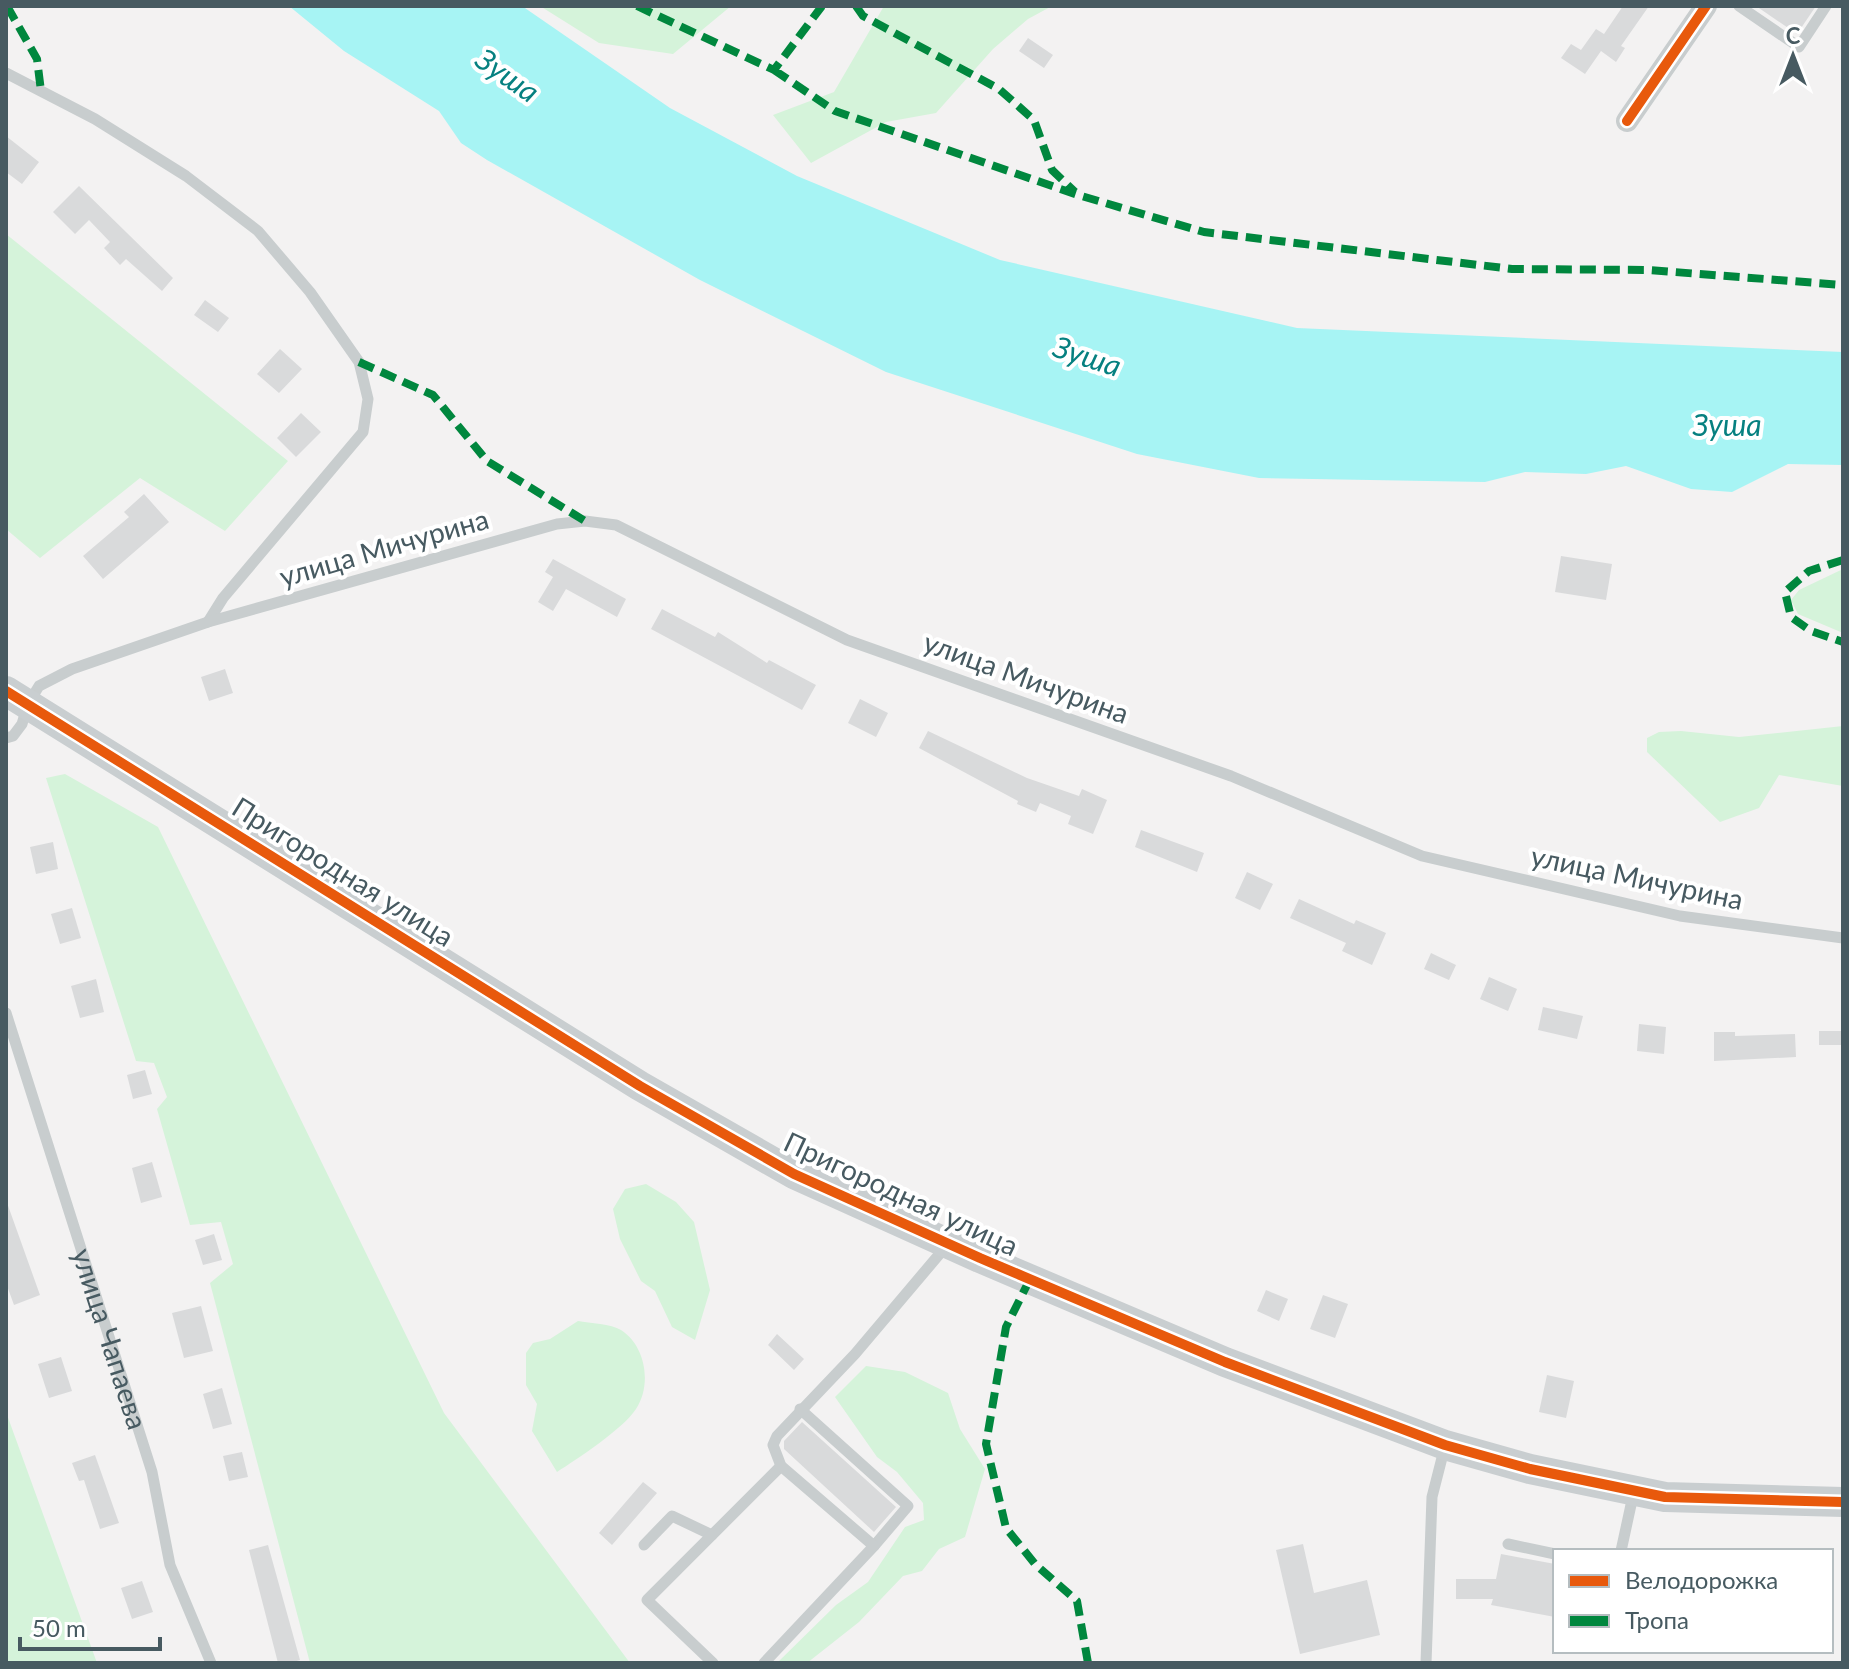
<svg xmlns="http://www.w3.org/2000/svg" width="1849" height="1669" viewBox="0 0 1849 1669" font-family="Lato,sans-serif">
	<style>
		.green { fill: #d5f3da }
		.water { fill: #a7f4f4 }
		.building { fill: #d9dadb }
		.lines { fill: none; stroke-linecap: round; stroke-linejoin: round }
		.lane { stroke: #c8cdce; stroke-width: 11 }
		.street { stroke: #c8cdce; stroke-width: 22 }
		.secondary { stroke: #c9ced0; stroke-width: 30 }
		.quiet { stroke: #00873e; stroke-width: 8; stroke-dasharray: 16 8; stroke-linecap: butt }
		.cycleway-casing { stroke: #fff; stroke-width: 15 }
		.cycleway { stroke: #e8590c; stroke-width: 10 }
		.labels { text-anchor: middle; stroke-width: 8; stroke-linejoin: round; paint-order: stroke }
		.street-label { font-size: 28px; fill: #475a61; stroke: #fff }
		.water-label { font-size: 30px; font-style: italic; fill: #068080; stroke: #fff }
	</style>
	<rect width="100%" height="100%" fill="#f3f2f2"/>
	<path class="green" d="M540 6H731L673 54 599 43Z
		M884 6H1052L1028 19 993 49 936 113 886 122 811 163 773 115 834 92Z
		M6 234 288 461 225 531 140 478 40 558 6 529Z
		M1843 569V633L1798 614 1791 600 1799 590Z
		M1843 726V786L1779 775 1759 808 1720 822 1647 752V738L1659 732 1681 731 1739 737Z
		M65 774 158 827 444 1413 630 1663H310L210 1283 233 1264 221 1222 190 1225 157 1109 167 1097 154 1063 136 1061 46 778Z
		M646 1184 676 1202 694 1222 710 1290 695 1340 672 1327 655 1291 641 1281 620 1239 613 1209 625 1189Z
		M578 1321C590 1323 611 1324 621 1330 646 1346 652 1385 636 1409 623 1429 577 1459 557 1472L532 1431 537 1404 526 1385V1353L533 1343 550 1339Z
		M866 1366 905 1372 948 1393 960 1429 985 1469 965 1537 939 1549 922 1571 903 1576 859 1622 807 1663H777L836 1605 868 1582 905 1527 924 1520 923 1503 897 1472 877 1457 835 1397Z
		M6 1412 97 1663H6Z"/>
	<path class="water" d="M289 6H522L670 108 797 176 1000 260 1297 328 1843 352V465L1788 464 1732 492 1691 489 1626 466 1586 474 1525 472 1485 482 1259 478 1137 454 886 372 700 280 487 160 461 143 439 111 344 51Z"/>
	<path class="building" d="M1623 6H1649L1621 46 1625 48 1616 62 1601 51 1585 74 1561 58 1571 44 1581 50 1596 29 1604 34Z
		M1756 6H1816L1797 34Z
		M1028 38 1053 55 1044 68 1019 51Z
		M6 136 39 162 22 184 6 172Z
		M79 186 173 278 162 291 126 259 120 265 104 248 110 242 89 220 75 234 53 212Z
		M205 300 229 318 218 332 194 315Z
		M280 349 302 369 279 393 257 374Z
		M301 413 321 432 296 457 277 438Z
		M144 494 169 522 103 579 83 556 129 517 124 512Z
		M1561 556 1612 564 1606 600 1555 592Z
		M553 559 626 599 617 617 566 589 553 611 538 602 553 577 545 572Z
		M662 609 715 637 718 632 767 663 769 660 816 685 802 710 651 629Z
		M225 669 233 693 209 701 201 677Z
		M860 699 888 713 876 737 848 723Z
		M928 731 1027 778 1079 796 1082 789 1107 800 1093 834 1068 824 1071 816 1040 803 1036 812 1017 804 1018 801 919 748Z
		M1141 830 1204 853 1197 872 1135 847Z
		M53 842 58 869 36 874 30 847Z
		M1247 872 1273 884 1260 910 1235 898Z
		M1299 899 1354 924 1356 920 1386 933 1372 965 1342 951 1346 943 1290 918Z
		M72 908 81 938 60 944 51 914Z
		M1431 953 1456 965 1449 980 1424 969Z
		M1489 977 1517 989 1508 1011 1480 999Z
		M96 979 104 1012 80 1018 71 986Z
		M1543 1007 1583 1016 1577 1039 1538 1030Z
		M1639 1024 1666 1027 1664 1054 1637 1051Z
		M1819 1031H1843V1045H1819Z
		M1714 1032H1735V1036L1795 1034 1796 1057 1714 1061Z
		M145 1070 152 1094 133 1099 127 1075Z
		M152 1162 162 1197 141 1203 132 1168Z
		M6 1200 40 1295 14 1305 6 1283Z
		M214 1234 222 1260 203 1265 195 1240Z
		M1266 1290 1288 1299 1279 1321 1257 1311Z
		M1323 1295 1348 1304 1335 1338 1310 1329Z
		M201 1306 213 1351 184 1358 172 1313Z
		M777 1334 804 1359 794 1370 768 1345Z
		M61 1357 72 1391 49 1398 38 1364Z
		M1547 1375 1574 1381 1566 1418 1539 1412Z
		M222 1388 232 1424 213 1429 203 1394Z
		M802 1422 896 1507 874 1532 784 1449V1441Z
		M242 1452 248 1477 229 1481 223 1456Z
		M95 1455 119 1523 100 1529 84 1480 79 1481 72 1463Z
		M643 1482 657 1493 612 1545 599 1533Z
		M1303 1544 1314 1593 1367 1580 1380 1635 1300 1654 1276 1550Z
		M268 1545 300 1660 290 1663H278L249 1550Z
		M1501 1554 1555 1564V1617L1491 1605 1493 1599H1456V1579H1496Z
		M142 1581 153 1612 132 1619 121 1588Z"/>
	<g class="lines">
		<g class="lane">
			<path d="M1739 6 1799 47 1826 6"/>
			<path d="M6 73 95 119 186 176 258 231 310 292 359 362 368 399 363 432 223 598 208 622"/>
			<path d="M6 738 13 736 22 724 28 704 39 686 72 669 208 622 557 524 585 521 616 525 847 640 1231 776 1422 856 1680 916 1843 938"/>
			<path id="s1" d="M6 1013 152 1472 170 1565 211 1663"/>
			<path d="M800 1409 908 1506 874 1546"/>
			<path d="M1508 1544 1555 1554"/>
			<path d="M644 1545 672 1516 712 1535"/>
			<path d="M1621 1551 1634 1491"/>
			<path d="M713 1663 647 1600 781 1466"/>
			<path d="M764 1663 874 1546 781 1466 773 1445 777 1436 855 1354 948 1244"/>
			<path d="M1426 1663 1432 1497 1445 1446"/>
		</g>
		<path class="street" d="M1627 121 1706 6"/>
		<path class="secondary" d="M6 691 640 1086 794 1174 980 1258 1225 1362 1445 1445 1530 1469 1665 1497 1843 1502"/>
		<path class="quiet" d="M7 6 37 59 41 91
			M637 6 774 70 822 6
			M856 6 863 16 999 89 1034 120 1052 170 1075 192
			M774 70 835 111 1078 195 1204 232 1512 269 1648 270 1843 285
			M359 362 433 395 487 461 585 521
			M1843 560 1809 571 1785 592 1791 617 1811 631 1843 642
			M1030 1279 1006 1327 986 1444 1006 1528 1035 1564 1077 1601 1088 1663"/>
		<defs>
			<path id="cycleway" d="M1627 121 1706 6
				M6 691 640 1086 794 1174 980 1258 1225 1362 1445 1445 1530 1469 1665 1497 1843 1502"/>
		</defs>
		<use href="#cycleway" class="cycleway-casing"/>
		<use href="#cycleway" class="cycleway"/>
	</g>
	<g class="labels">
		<g class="street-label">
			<text transform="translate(384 548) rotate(-16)" y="10">улица Мичурина</text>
			<text transform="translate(1026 678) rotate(20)" y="10">улица Мичурина</text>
			<text transform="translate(343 872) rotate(32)" y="10">Пригородная улица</text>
			<text transform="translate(1637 878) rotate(12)" y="10">улица Мичурина</text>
			<text transform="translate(901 1194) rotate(25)" y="10">Пригородная улица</text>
			<text dy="10" stroke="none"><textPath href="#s1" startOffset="342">улица Чапаева</textPath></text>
		</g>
		<g class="water-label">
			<text transform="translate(507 76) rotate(35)" y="10">Зуша</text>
			<text transform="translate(1087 357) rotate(18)" y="10">Зуша</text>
			<text x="1727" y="436">Зуша</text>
		</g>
	</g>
	<rect width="1849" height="1669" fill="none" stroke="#475a61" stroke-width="16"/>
	<rect x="1553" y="1549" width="280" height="104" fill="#ffffff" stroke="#b5bdc0" stroke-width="2"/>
	<rect x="1569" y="1575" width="40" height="12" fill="#e8590c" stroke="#b5bdc0" stroke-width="2"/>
	<text x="1625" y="1589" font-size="24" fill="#475a61">Велодорожка</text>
	<rect x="1569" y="1615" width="40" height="12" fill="#00873e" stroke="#b5bdc0" stroke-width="2"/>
	<text x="1625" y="1629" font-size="24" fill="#475a61">Тропа</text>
	<g transform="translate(1793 56)" stroke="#ffffff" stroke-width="6" paint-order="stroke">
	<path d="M0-6L14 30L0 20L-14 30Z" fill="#475a61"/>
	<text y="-12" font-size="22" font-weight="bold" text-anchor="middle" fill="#475a61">С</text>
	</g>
	<path d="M20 1637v12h140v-12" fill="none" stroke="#475a61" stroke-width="4"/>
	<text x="32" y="1637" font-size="24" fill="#475a61" stroke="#ffffff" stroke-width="6" paint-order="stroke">50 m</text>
</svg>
